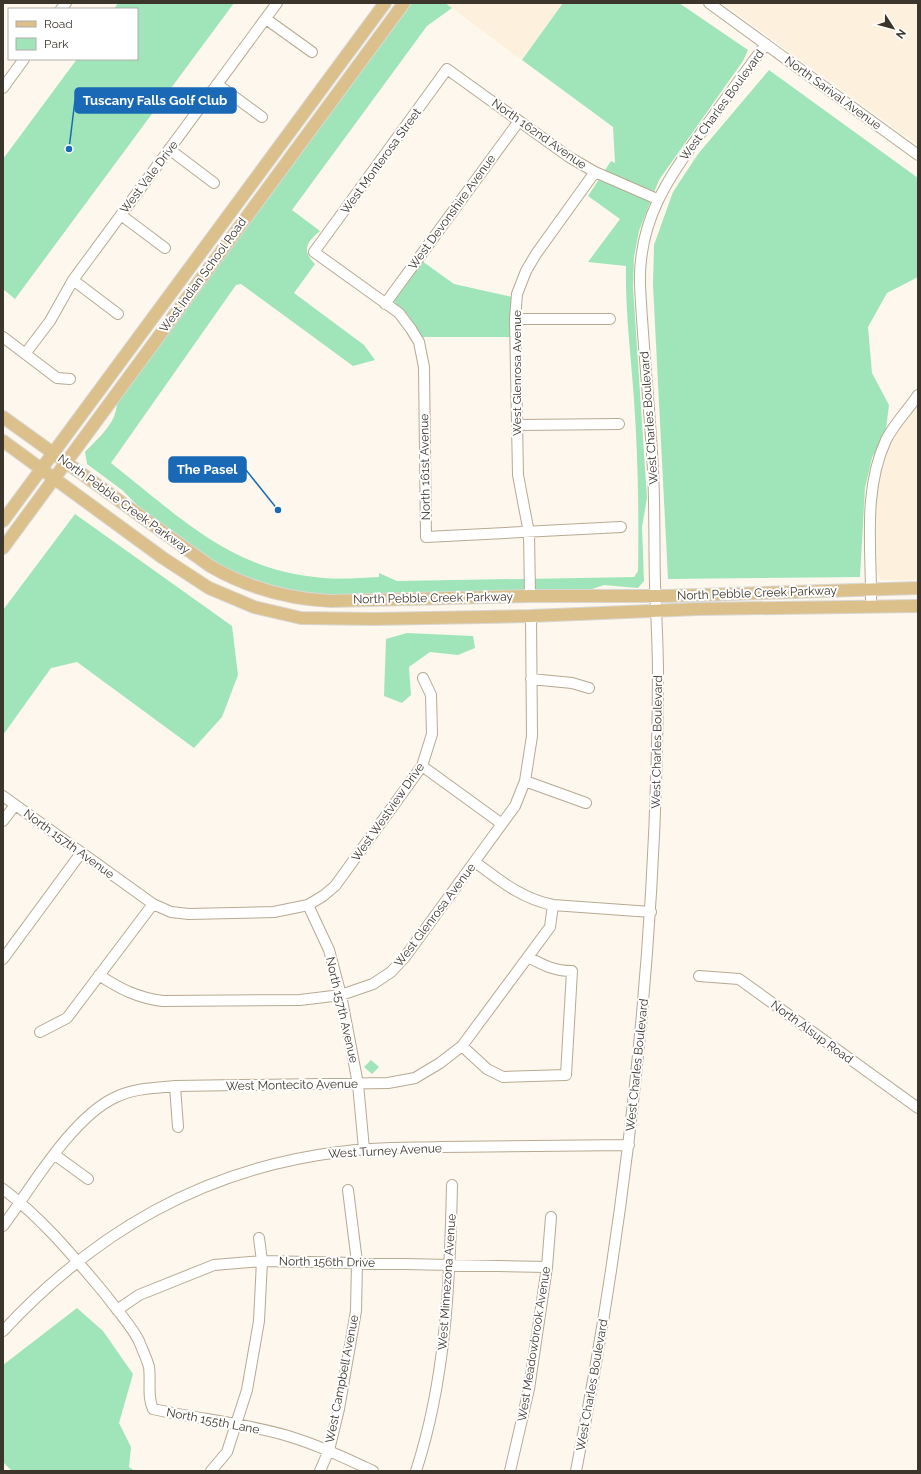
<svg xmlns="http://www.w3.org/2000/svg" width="921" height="1474" viewBox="0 0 921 1474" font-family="Raleway,sans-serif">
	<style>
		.built { fill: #fdf0dd }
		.green { fill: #9fe5b9 }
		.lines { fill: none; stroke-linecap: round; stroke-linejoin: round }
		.minor-casing { stroke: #b8a991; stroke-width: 12 }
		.major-casing { stroke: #d8d7d5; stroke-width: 14 }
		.minor { stroke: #fff; stroke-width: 10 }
		.major { stroke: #dbc08c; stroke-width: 12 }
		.labels { text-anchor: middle; stroke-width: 4; stroke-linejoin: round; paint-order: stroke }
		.street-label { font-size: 12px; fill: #3c352b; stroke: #fff }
		.leader { fill: none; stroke: #1969b7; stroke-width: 1.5 }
		.callout-dot { fill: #1969b7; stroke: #fff; stroke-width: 1.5 }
		.callout { fill: #1969b7; stroke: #1969b7; stroke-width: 1.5 }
		.callout-label { font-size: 13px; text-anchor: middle; font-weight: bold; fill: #fff }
	</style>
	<rect width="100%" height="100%" fill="#fef7ed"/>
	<path class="built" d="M445 3H563L522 60Z
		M722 3H918V145Z
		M918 404V580H884L881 579 877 573 876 497 887 452 898 432Z"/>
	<path class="green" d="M118 3H234L15 299 3 289V159L77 59H137V9H114Z
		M412 3H445L452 8 427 26 292 210 320 231C307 242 301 250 315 264L294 293 364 345 375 360 353 366 241 284 236 285 111 463C176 514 230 569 315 577 336 580 358 578 379 577V573L397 581 634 577 638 571C639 514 638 457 634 400 631 355 625 311 626 266L588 262 620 219 588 196 611 161 615 163 613 127 522 60 563 3H679L748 50 743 61 659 180 639 231 634 257 633 287 647 498 642 527 644 581 638 588 604 585 586 591 310 595 281 589 248 580 205 557 146 514 122 490 87 464 85 452C99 437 116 424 117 403Z
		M769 70 918 178V277L887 293 868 327 872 373 889 405 886 429 872 458 865 488 860 577 668 579 653 285 654 245 673 192 698 154Z
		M422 261 454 284 512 297V337H422L407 314 395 304 394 298Z
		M75 514 232 626 238 675 222 717 194 748 77 662 51 668 3 735V610Z
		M407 633 473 636 475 648 458 655 430 652 409 667 411 695 402 703 384 696 386 639Z
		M371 1060 379 1067 372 1074 364 1067Z
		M77 1308 103 1331 133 1374 119 1423 131 1447 129 1467 135 1471H12L3 1462V1365Z"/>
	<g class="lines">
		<defs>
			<path id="minor" d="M709 3 918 155
				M61 9 66 3
				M266 19 312 52
				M217 84 262 117
				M3 88 24 59
				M169 149 214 183
				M121 215 165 248
				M73 280 118 314
				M385 304 519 121
				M515 319H610
				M3 337 57 378 70 379
				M25 354 50 321 73 280 277 3
				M517 425 619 424
				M621 527 426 537 424 367 419 342 411 329 399 313 314 252 447 69 569 157 595 172 657 199
				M530 596 529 533 518 475 515 319 517 294 526 271 536 254 595 172
				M871 606C872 551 862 492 886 440 894 424 908 410 918 395
				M531 679 572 683 589 688
				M422 766 502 824
				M525 781 586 803
				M3 796 153 904 171 912 189 914 274 912 308 905 323 896 335 886 422 766 432 734 431 695 423 678
				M3 821 15 805
				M475 862C499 880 522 899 553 905L651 912
				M308 905 329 950 341 995 358 1084 364 1149
				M3 959 81 853
				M99 975C120 989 138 998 163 1001L300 1000 341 995 373 984 391 972 405 957 515 806 525 781 532 736 531 616
				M699 976 739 979 918 1108
				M40 1032 67 1018 153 904
				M462 1046 487 1069 503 1077 566 1075 572 971C554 971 543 965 528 957
				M175 1086 178 1127
				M55 1155 88 1179
				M3 1189C43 1219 73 1256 105 1294 116 1309 131 1325 139 1341 142 1349 147 1359 149 1367 151 1381 147 1397 153 1409 198 1419 244 1423 288 1436 318 1445 345 1458 373 1471
				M3 1226C32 1187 72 1117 116 1097 135 1088 155 1088 175 1086L388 1083 415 1078 440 1063 462 1046 550 927 553 905
				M117 1310 139 1295 214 1265 262 1261 547 1267
				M3 1331C95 1232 203 1169 339 1152 373 1147 407 1148 441 1147 504 1146 566 1146 629 1145
				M211 1471 227 1452 247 1390 259 1321 262 1261 259 1238
				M320 1471 329 1450 339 1409 356 1311 357 1262 348 1190
				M416 1471C446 1379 450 1281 452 1185
				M510 1471 529 1389 547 1267 551 1217
				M576 1471C628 1208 657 942 658 674 658 644 656 614 655 584 654 546 655 509 653 471 650 409 643 347 640 285 638 219 669 177 706 126 726 98 746 71 766 44"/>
			<path id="major" d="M3 417 210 566C248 588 287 599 331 601L530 596H667L918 588
				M3 441 163 558 209 588 254 607 301 618 374 619 531 616 698 609 918 606
				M3 521 385 3
				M3 548 404 3"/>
		</defs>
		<use href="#minor" class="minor-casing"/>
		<use href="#major" class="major-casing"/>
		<use href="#minor" class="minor"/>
		<use href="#major" class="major"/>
	</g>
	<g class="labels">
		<g class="street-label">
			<text transform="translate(833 93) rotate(36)" y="4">North Sarival Avenue</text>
			<text transform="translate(722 105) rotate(-54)" y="4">West Charles Boulevard</text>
			<text transform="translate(539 134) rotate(35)" y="4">North 162nd Avenue</text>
			<text transform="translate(381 161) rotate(-54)" y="4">West Monterosa Street</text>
			<text transform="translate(149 177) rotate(-53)" y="4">West Vale Drive</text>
			<text transform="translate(452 212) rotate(-54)" y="4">West Devonshire Avenue</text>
			<text transform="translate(203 275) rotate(-54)" y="4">West Indian School Road</text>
			<text transform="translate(517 373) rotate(-90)" y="4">West Glenrosa Avenue</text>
			<text transform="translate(649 418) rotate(-94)" y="4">West Charles Boulevard</text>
			<text transform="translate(425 467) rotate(-91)" y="4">North 161st Avenue</text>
			<text transform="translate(124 504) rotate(36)" y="4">North Pebble Creek Parkway</text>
			<text transform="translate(757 593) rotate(-2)" y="4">North Pebble Creek Parkway</text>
			<text transform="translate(433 598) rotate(-1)" y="4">North Pebble Creek Parkway</text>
			<text transform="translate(657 742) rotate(-89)" y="4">West Charles Boulevard</text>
			<text transform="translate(388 812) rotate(-55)" y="4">West Westview Drive</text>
			<text transform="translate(69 844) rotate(36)" y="4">North 157th Avenue</text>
			<text transform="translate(435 915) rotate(-53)" y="4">West Glenrosa Avenue</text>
			<text transform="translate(342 1010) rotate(77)" y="4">North 157th Avenue</text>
			<text transform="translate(812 1032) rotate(36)" y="4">North Alsup Road</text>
			<text transform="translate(637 1065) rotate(-84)" y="4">West Charles Boulevard</text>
			<text transform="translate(292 1085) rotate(-1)" y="4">West Montecito Avenue</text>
			<text transform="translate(385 1151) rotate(-3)" y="4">West Turney Avenue</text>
			<text transform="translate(327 1262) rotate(1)" y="4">North 156th Drive</text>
			<text transform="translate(447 1282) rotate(-86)" y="4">West Minnezona Avenue</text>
			<text transform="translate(534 1344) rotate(-81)" y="4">West Meadowbrook Avenue</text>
			<text transform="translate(342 1379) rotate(-79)" y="4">West Campbell Avenue</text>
			<text transform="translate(592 1385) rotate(-80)" y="4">West Charles Boulevard</text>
			<text transform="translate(213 1421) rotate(11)" y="4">North 155th Lane</text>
		</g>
	</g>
	<path class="leader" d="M69 149L75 100M278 510L246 470"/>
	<g class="callout-dot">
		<circle cx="69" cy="149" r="4"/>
		<circle cx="278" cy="510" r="4"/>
	</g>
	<g class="callout">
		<rect x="75" y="88" width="161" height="25" rx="4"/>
		<rect x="169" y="457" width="77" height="25" rx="4"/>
	</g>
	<g class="callout-label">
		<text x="155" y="105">Tuscany Falls Golf Club</text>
		<text x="207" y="474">The Pasel</text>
	</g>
	<rect width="921" height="1474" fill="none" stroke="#3c352b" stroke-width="8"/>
	<rect x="8" y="8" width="130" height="52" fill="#ffffff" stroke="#b1aeaa"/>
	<rect x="16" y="21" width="20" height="6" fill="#dbc08c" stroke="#b1aeaa"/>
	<text x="44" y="28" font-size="12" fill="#3c352b">Road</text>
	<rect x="16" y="38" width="20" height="12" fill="#9fe5b9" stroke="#b1aeaa"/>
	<text x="44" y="48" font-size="12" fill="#3c352b">Park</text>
	<g transform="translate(893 28) rotate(126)" stroke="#ffffff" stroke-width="3" paint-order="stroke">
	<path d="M0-3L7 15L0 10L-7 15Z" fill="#3c352b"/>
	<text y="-6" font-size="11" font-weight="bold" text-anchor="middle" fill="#3c352b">N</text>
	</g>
</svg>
